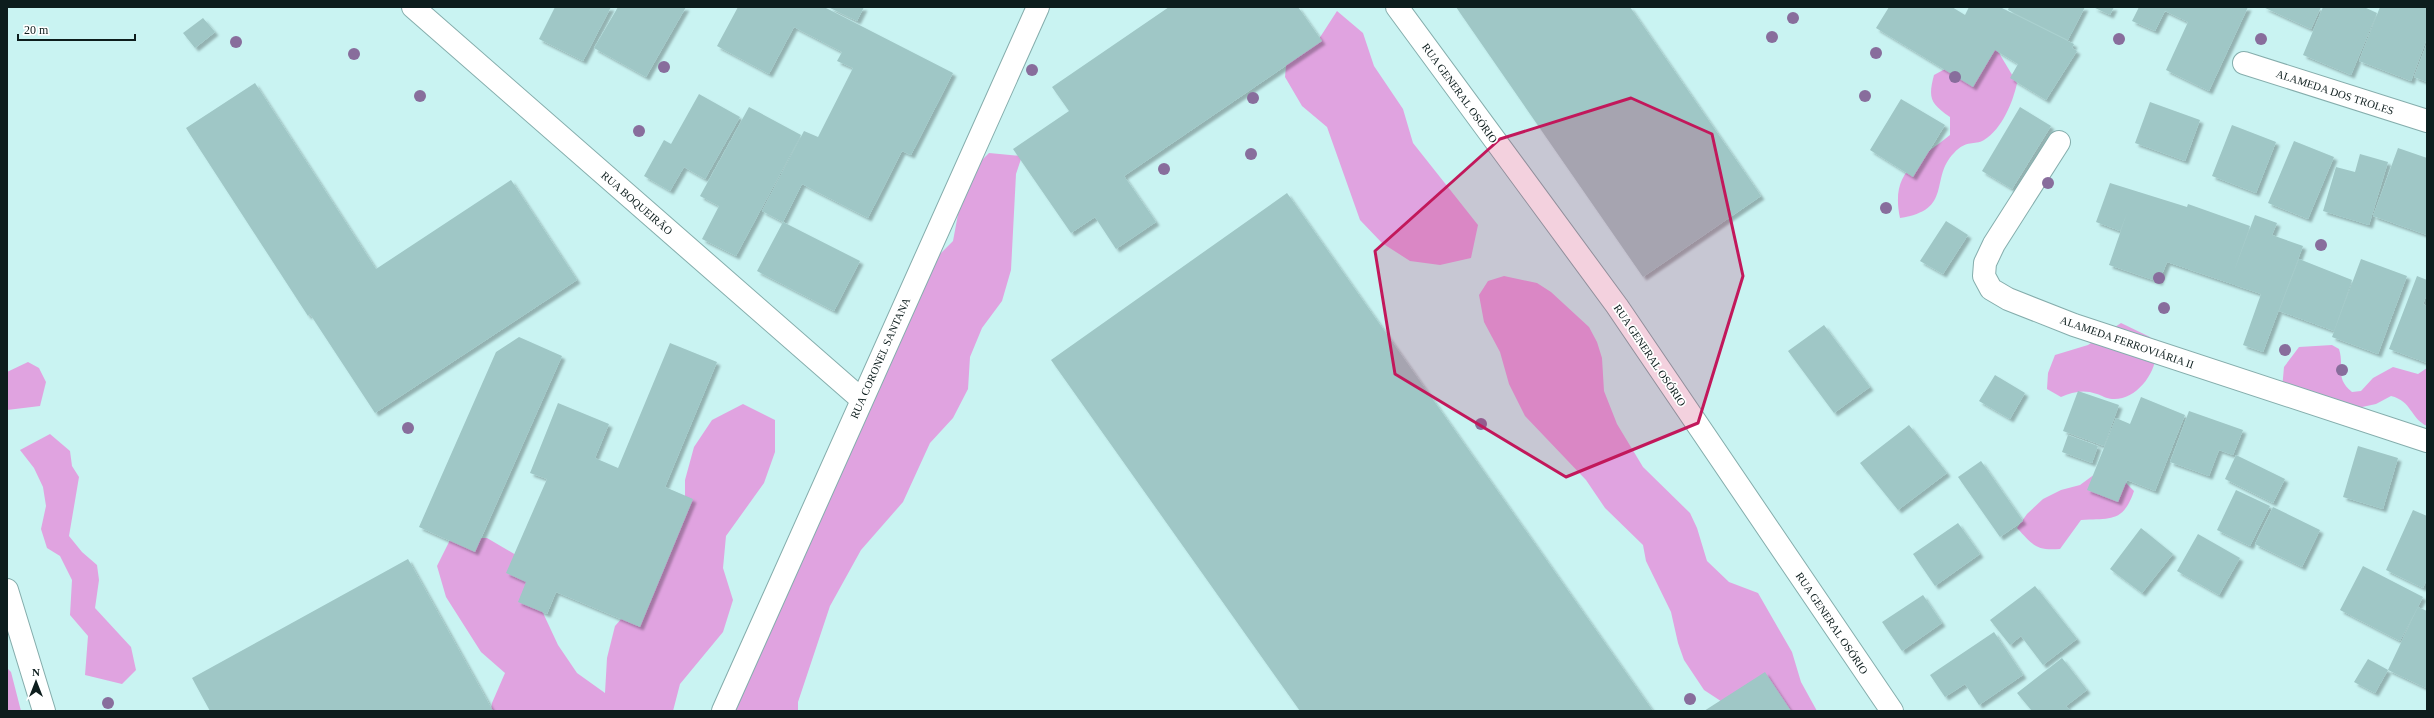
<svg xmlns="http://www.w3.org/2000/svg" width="2434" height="718" viewBox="0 0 2434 718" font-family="'Times New Roman',serif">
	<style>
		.green { fill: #e0a3e0 }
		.building { fill: #9fc7c6; filter: url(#shadow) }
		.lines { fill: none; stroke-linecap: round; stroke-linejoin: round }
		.minor-casing { stroke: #85adac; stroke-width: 24 }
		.secondary-casing { stroke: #85adac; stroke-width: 24 }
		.primary-casing { stroke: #85adac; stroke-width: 24 }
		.minor { stroke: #fff; stroke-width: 22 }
		.secondary { stroke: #fff; stroke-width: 22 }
		.primary { stroke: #fff; stroke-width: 22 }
		.tree { fill: #886d9c }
		.marked { fill: #c2185b; fill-opacity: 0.2; stroke: #c2185b; stroke-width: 3; stroke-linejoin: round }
		.labels { text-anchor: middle; stroke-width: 3.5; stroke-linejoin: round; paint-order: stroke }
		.street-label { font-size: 11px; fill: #0d1d1d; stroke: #fff }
	</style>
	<defs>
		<filter id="shadow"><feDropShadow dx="3.5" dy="3.5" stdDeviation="1" flood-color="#0004"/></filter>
	</defs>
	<rect width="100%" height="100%" fill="#c9f3f2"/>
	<path class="green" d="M1337 11 1363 33 1374 66 1403 109 1413 143 1478 225 1471 258 1440 265 1410 261 1382 243 1360 220 1327 127 1302 106 1285 77 1288 43 1315 45Z
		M1993 43 2017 83C2013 102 2002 129 1984 140 1974 146 1967 139 1954 153 1929 178 1954 210 1900 218 1890 171 1918 161 1950 135V117C1930 103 1928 98 1934 75Z
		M989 153 1022 156 1016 174 1011 270 1002 301 982 328 970 357 968 389 953 418 930 443 903 502 861 550 830 606 798 702V711H729L929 265 953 241 965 177Z
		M1504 276 1537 283 1551 292 1589 327 1597 342 1602 358 1604 391 1617 424 1643 467 1690 513 1697 528 1707 561 1729 582 1758 593 1792 652 1801 682 1817 711H1736L1704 690 1684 660 1678 643 1671 612 1646 561 1643 545 1605 508 1586 480 1525 416 1509 384 1500 352 1484 322 1479 295 1488 281Z
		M2121 323 2150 337C2152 342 2156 349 2156 354 2155 376 2134 401 2112 399 2107 399 2101 395 2097 394 2083 389 2073 392 2061 397L2047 389 2048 373 2055 355 2088 345Z
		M2332 345 2339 349C2345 368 2334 377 2352 392L2361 391 2373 378 2393 367 2418 374 2427 368V426C2410 418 2412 401 2391 396L2376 404 2348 410 2282 389 2284 367 2299 347Z
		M28 362 39 368 46 382 40 406 7 410V372Z
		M743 404 775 420V452L764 483 726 536 723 568 733 600 723 632 680 684 673 711H491L492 703 505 673 481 652 446 597 437 566 451 538H487L516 555 558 645 577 673 605 693 607 658 615 626 638 600 685 514V480L694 447 712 420Z
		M50 434 70 451 72 466 79 477 69 536 82 552 97 565 99 580 95 608 131 647 136 670 122 684 85 675 88 636 70 615 72 580 60 556 47 548 41 529 46 506 43 487 34 468 20 450Z
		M2095 474 2121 478 2134 491C2123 523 2111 518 2081 520L2060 549C2036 551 2033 545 2017 528L2027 514 2043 499 2061 490 2080 485Z
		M7 668 11 672 21 711H7Z"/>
	<path class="building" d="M555 7H611L583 61 539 39Z
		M618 7H686L646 77 594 48Z
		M738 7H824L953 73 911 155 902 151 868 218 802 184 783 222 762 211 804 131 818 137 853 68 837 61 842 52 794 27 769 74 717 46Z
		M828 7H864L857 21Z
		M1169 7H1298L1322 41 1124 176 1156 222 1116 249 1095 217 1071 233 1013 149 1069 111 1052 87Z
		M1456 7H1630L1761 196 1643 277Z
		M1889 7H1952L1965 15 1969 7H2000L2074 44 2072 48 2077 51 2046 100 2010 78 2018 64 1995 50 1973 87 1876 28Z
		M2009 7H2085L2068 40 2008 10Z
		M2093 7H2114L2110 15Z
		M2139 7H2248L2209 91 2166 70 2188 22 2165 11 2155 31 2132 21Z
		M2263 7H2321L2311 29Z
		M2323 7H2364L2377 13 2351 75 2303 55Z
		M2380 7H2427V38L2411 81 2359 61Z
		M203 18 215 32 195 48 183 33Z
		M2427 43V82L2414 77Z
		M255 83 376 269 511 180 577 280 375 413 310 314 308 316 186 128Z
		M699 94 740 117 705 179 684 167 670 191 644 176 664 140 671 144Z
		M1901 99 1945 125 1913 177 1870 150Z
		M2150 102 2200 120 2185 161 2135 143Z
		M749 107 801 135 736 256 702 239 719 206 700 196Z
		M2020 107 2051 126 2012 189 1982 171Z
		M2232 125 2276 142 2256 193 2212 176Z
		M2294 141 2334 157 2308 219 2268 203Z
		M2398 148 2427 158V235L2373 216Z
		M2360 154 2388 162 2369 225 2323 211 2336 167 2355 172Z
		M2110 183 2187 207 2188 204 2250 226 2233 274 2255 215 2277 223 2272 235 2303 246 2263 352 2243 345 2261 294 2167 262 2159 282 2109 265 2127 213 2120 231 2096 222Z
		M1287 193 1653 711H1300L1051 360Z
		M1946 221 1968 235 1943 274 1920 261Z
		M783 222 860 261 834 311 757 271Z
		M2299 259 2352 280 2334 331 2279 311Z
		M2361 259 2407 276 2378 354 2332 337Z
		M2417 276 2427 280V294L2423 304 2427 306V363L2389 349Z
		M1824 325 1870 387 1834 413 1788 351Z
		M519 337 562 356 475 552 419 527 496 352Z
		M670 343 717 362 665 487 693 499 640 627 556 592 547 614 518 602 526 582 506 573 547 479 530 473 558 403 609 424 595 458 618 468Z
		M1995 375 2025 393 2010 419 1979 401Z
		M2078 391 2119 405 2104 446 2063 431Z
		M2141 397 2185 415 2155 491 2127 480 2118 502 2087 490 2116 418 2130 424Z
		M2189 411 2243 430 2233 455 2219 450 2209 476 2170 462Z
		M1909 425 1947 473 1898 510 1860 463Z
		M2068 435 2098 446 2092 463 2062 452Z
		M2358 446 2398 458 2383 509 2343 497Z
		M2236 455 2285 479 2273 503 2225 479Z
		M1981 461 2023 521 2000 537 1958 477Z
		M2236 490 2270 506 2250 546 2217 530Z
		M2273 507 2320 530 2302 567 2255 544Z
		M2413 510 2427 516V579L2423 588 2386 570Z
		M1958 523 1980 554 1935 586 1913 554Z
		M2141 528 2173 554 2142 593 2110 569Z
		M2198 534 2240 558 2219 595 2177 571Z
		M408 559 493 711H210L192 678Z
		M2363 566 2423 597 2400 641 2340 610Z
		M2035 586 2077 639 2043 665 2021 636 2010 645 1990 620Z
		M1923 595 1942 623 1902 651 1882 622Z
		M2418 607 2427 611 2426 688 2388 670Z
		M1994 632 2023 675 1979 705 1965 684 1945 697 1930 675Z
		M2062 658 2087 690 2066 706 2071 711H2032L2017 693Z
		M2368 659 2388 670 2375 693 2354 682Z
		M1765 672 1791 711H1704L1729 695Z"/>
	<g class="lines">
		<defs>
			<path id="minor" d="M413 7 861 399
				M1397 7 1617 306 1892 711
				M2244 63 2427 121
				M2059 142 1994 244 1985 263 1984 276 1991 289 2008 299 2074 325 2427 441"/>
			<path id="secondary" d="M723 711 1038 7"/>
			<path id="primary" d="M7 590 44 711"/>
		</defs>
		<use href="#minor" class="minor-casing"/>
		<use href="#secondary" class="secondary-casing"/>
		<use href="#primary" class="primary-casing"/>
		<use href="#minor" class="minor"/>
		<use href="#secondary" class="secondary"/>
		<use href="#primary" class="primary"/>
	</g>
	<g class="tree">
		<circle cx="1793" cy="18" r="6"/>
		<circle cx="1772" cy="37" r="6"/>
		<circle cx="2119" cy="39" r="6"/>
		<circle cx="2261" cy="39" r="6"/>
		<circle cx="236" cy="42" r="6"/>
		<circle cx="1876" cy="53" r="6"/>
		<circle cx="354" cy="54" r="6"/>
		<circle cx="664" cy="67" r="6"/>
		<circle cx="1032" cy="70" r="6"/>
		<circle cx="1955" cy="77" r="6"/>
		<circle cx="420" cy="96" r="6"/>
		<circle cx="1865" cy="96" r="6"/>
		<circle cx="1253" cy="98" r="6"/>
		<circle cx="639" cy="131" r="6"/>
		<circle cx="1251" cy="154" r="6"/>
		<circle cx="1164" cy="169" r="6"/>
		<circle cx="2048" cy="183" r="6"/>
		<circle cx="1886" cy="208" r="6"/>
		<circle cx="2321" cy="245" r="6"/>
		<circle cx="2159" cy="278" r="6"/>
		<circle cx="2164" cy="308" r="6"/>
		<circle cx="2285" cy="350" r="6"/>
		<circle cx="2342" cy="370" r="6"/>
		<circle cx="1481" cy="424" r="6"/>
		<circle cx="408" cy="428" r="6"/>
		<circle cx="1690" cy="699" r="6"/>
		<circle cx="108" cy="703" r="6"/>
	</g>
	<path class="marked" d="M1631 98 1712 134 1743 276 1698 423 1566 477 1395 374 1375 251 1500 139Z"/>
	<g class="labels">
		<g class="street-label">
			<text transform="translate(2335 92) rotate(18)" y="4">ALAMEDA DOS TROLES</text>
			<text transform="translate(1460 93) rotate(54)" y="4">RUA GENERAL OSÓRIO</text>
			<text transform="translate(637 203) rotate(41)" y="4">RUA BOQUEIRÃO</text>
			<text transform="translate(2127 342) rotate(19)" y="4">ALAMEDA FERROVIÁRIA II</text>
			<text transform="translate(1650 355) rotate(56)" y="4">RUA GENERAL OSÓRIO</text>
			<text transform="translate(880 358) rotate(-66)" y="4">RUA CORONEL SANTANA</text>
			<text transform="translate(1832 623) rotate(56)" y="4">RUA GENERAL OSÓRIO</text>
		</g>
	</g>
	<rect width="2434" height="718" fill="none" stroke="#0d1d1d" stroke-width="16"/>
	<g transform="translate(36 682)" stroke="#ffffff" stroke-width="3" paint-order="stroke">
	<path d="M0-3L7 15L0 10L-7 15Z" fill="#0d1d1d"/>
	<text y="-6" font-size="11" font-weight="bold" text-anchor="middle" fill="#0d1d1d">N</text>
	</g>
	<path d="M18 34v6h117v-6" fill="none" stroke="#0d1d1d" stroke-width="2"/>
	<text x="24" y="34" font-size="12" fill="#0d1d1d" stroke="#ffffff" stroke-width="3" paint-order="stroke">20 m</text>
</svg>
